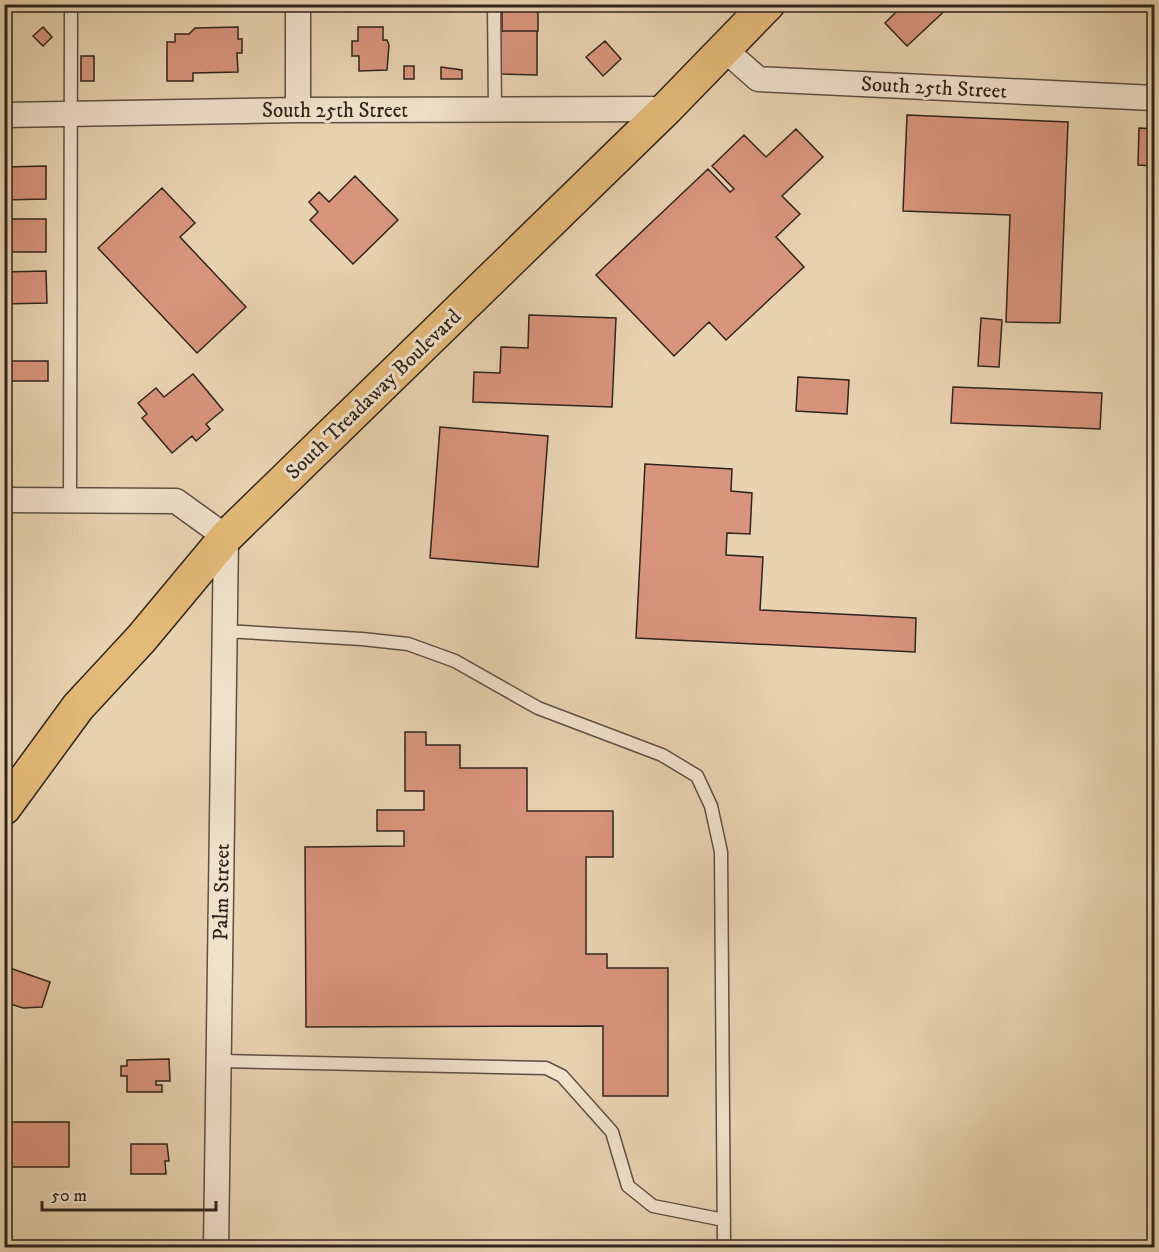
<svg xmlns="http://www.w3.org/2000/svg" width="1159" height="1252" viewBox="0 0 1159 1252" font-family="'IM FELL DW Pica',serif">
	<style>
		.building { fill: #d9947d; stroke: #2f251d; stroke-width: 1.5 }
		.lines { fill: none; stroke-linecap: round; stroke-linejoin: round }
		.lane-casing { stroke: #5d5042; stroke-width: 15 }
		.street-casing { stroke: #5d5042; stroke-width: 27 }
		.primary-casing { stroke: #2f251d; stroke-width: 36 }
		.lane { stroke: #f0e2cc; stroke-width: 12 }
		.street { stroke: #f0e2cc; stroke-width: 24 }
		.primary { stroke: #e4ba78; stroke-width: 33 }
		.labels { text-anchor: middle; stroke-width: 6; stroke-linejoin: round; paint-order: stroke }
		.street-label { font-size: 21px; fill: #2f251d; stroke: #f0e2cc }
	</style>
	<rect width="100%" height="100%" fill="#e8d3b1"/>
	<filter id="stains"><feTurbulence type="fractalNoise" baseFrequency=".00333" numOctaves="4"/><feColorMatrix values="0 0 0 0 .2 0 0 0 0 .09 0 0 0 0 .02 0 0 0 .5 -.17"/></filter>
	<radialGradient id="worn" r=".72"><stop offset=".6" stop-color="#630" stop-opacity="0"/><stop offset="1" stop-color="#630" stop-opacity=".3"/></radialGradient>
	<path class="building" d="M199 4H240V10H199Z
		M354 4H405V6H354Z
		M502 4H527V9H538V31H502Z
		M904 4H952L907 46 885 23Z
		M43 27 52 37 43 46 33 36Z
		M238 27V39H242V53H237L238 72 193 73V81H167V42H175V34H189L195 28Z
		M358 27H383V40H387L389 45 387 70 359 71V56H352V41H358Z
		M500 31H537V75L499 74Z
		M605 41 621 59 603 76 586 57Z
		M81 56H94V81H81Z
		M404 66H414V79H404Z
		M441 67 462 70V79H441Z
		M907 115 1068 122 1060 323 1006 322 1010 215 903 211Z
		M1139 128 1154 129V166L1138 165Z
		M796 129 823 157 782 196 800 214 776 237 804 267 726 340 709 322 674 356 596 275 708 169 730 192 734 189 712 166 744 135 766 157Z
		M46 166V199L4 200V167Z
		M355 176 398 220 353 264 310 220 318 212 309 202 319 192 329 202Z
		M162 188 195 223 180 237 246 307 197 353 98 248Z
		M4 219H46V252H4Z
		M46 271 47 303 4 304V272Z
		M529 315 616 318 612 407 473 402 474 372 500 373 501 347 528 348Z
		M981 318 1002 320 999 367 978 366Z
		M6 361H48V381H6Z
		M193 374 223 410 206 424 210 429 196 441 192 436 172 453 142 418 147 414 138 403 156 388 164 397Z
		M798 377 849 380 847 414 796 411Z
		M953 387 1102 393 1100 429 951 423Z
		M440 427 548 436 538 567 430 558Z
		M645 464 732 469 731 491 752 493 750 534 727 533 726 555 763 557 760 610 916 618 915 652 636 638Z
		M405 732H426V745H460V768H527V811H613V857H586V954H607V968H668V1096H603V1026L306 1027 305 847 404 846V831H377V810H424V791H405Z
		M4 966 50 982 42 1007 23 1008 4 1002Z
		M169 1059 170 1081H156V1085H162V1092H127V1076H121V1066H127V1060Z
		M4 1122H69V1167H4Z
		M131 1144H167L169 1161H165L166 1174H131Z"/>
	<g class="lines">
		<defs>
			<path id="lane" d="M494 4 495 110
				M70 500 71 4
				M224 631 362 639 408 644 455 661 538 708 662 755 697 776 711 806 721 852 724 1248
				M219 1061 546 1068 562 1076 612 1132 628 1186 653 1206 724 1220"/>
			<path id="street" d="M298 4V110
				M724 49 758 79 1154 98
				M4 115 298 110 666 109
				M4 500 176 501 226 537 216 1248"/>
			<path id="primary" d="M4 808 78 707 141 639 226 537 666 109 768 4"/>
		</defs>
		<use href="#lane" class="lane-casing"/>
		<use href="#street" class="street-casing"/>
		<use href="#primary" class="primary-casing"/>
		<use href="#lane" class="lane"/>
		<use href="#street" class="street"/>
		<use href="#primary" class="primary"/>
	</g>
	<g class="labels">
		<g class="street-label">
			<text transform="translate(934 87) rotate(3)" y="7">South 25th Street</text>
			<text x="335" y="117">South 25th Street</text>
			<text transform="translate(373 394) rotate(-44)" y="7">South Treadaway Boulevard</text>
			<text transform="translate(221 892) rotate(-89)" y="7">Palm Street</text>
		</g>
	</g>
	<rect width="1159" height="1252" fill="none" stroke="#e8d3b1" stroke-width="24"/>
	<rect x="6" y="6" width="1147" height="1240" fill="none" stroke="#2f251d" stroke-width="3"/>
	<rect x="12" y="12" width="1135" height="1228" fill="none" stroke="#2f251d" stroke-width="1.5"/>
	<path d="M42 1201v9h174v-9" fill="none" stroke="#2f251d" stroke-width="3"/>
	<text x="51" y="1201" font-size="18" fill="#2f251d" stroke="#f0e2cc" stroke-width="4.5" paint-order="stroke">50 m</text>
	<rect width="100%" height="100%" filter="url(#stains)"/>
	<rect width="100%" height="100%" fill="url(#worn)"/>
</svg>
